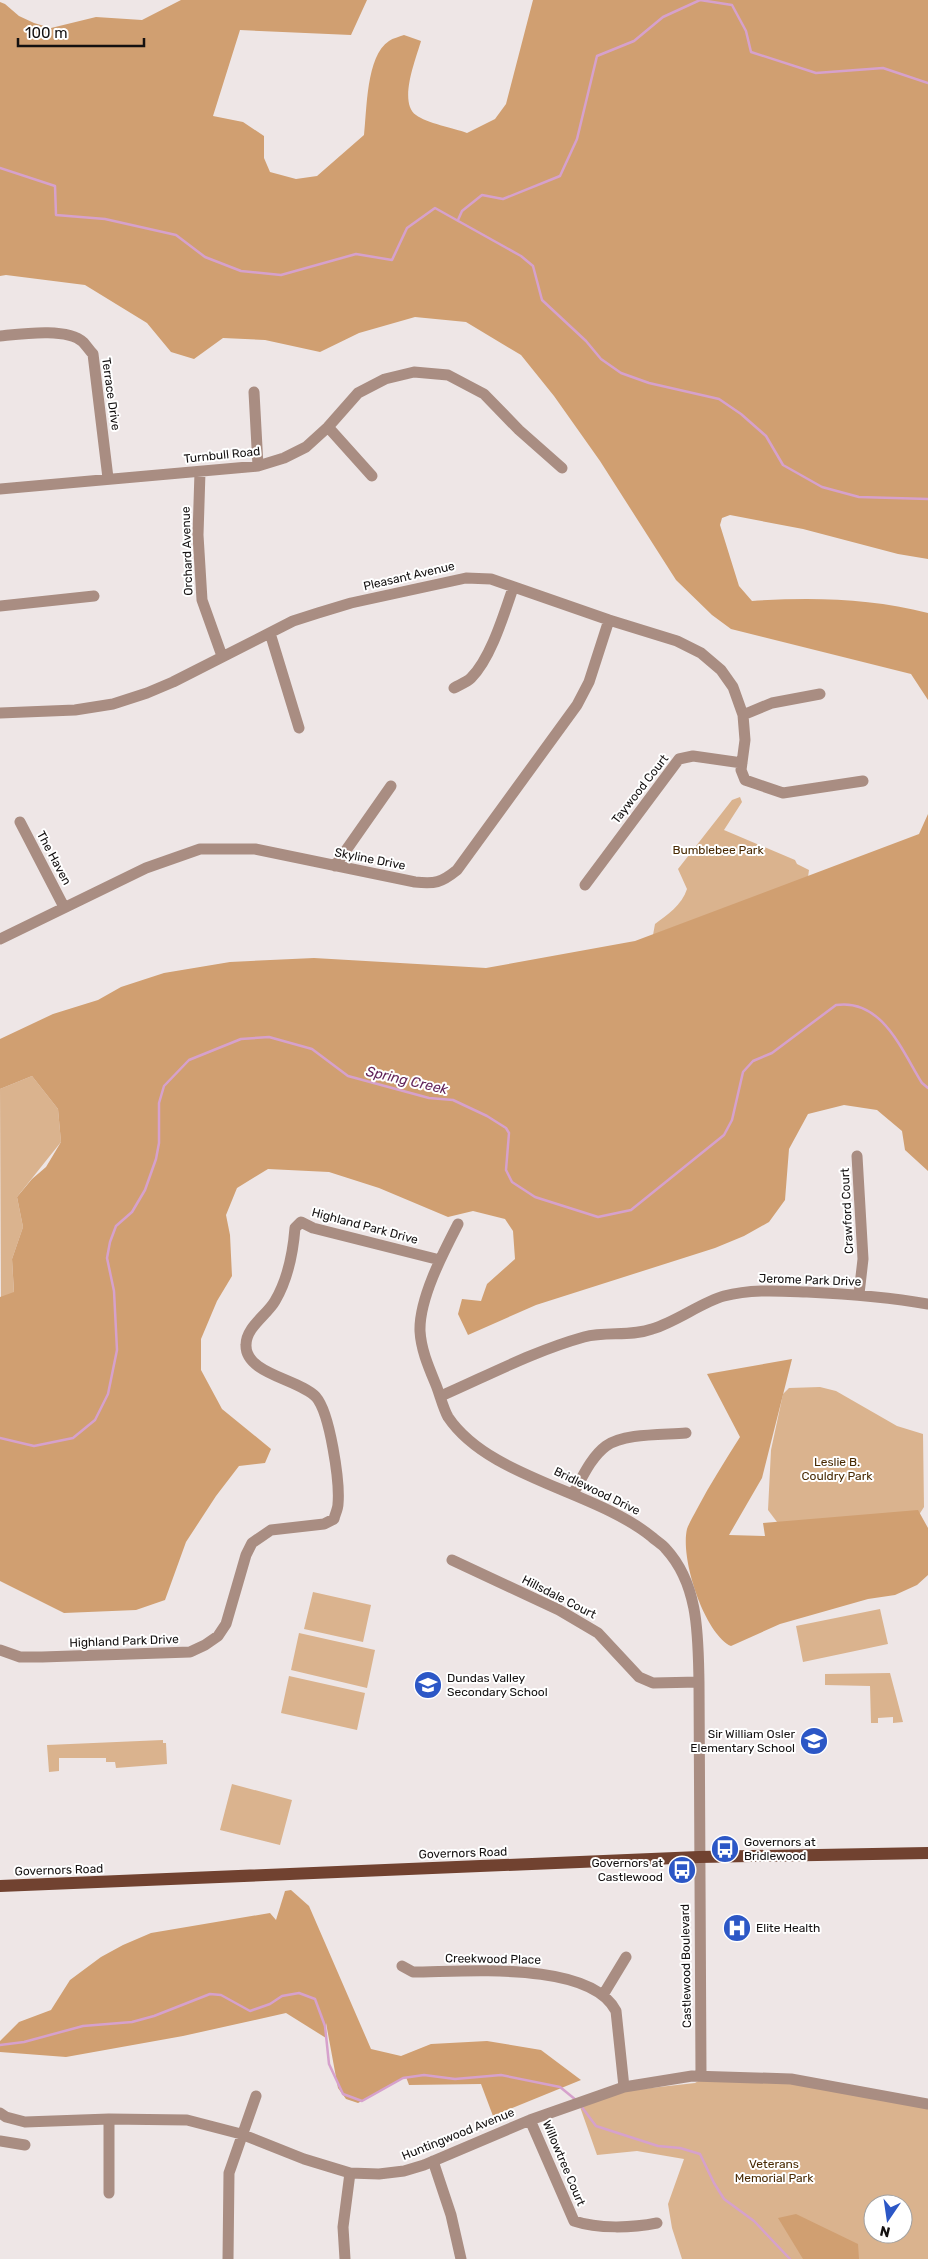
<svg xmlns="http://www.w3.org/2000/svg" width="928" height="2259" viewBox="0 0 928 2259" font-family="Rubik,sans-serif">
	<style>
		.green { fill: #dab38e; fill-rule: evenodd }
		.forest { fill: #d09f71 }
		.lines { fill: none; stroke-linecap: round; stroke-linejoin: round }
		.stream { stroke: #d6a1cc; stroke-width: 2.5 }
		.minor { stroke: #a98d82; stroke-width: 11 }
		.major { stroke: #714230; stroke-width: 12 }
		.labels { text-anchor: middle; stroke-width: 4; stroke-linejoin: round; paint-order: stroke }
		.street-label { font-size: 12px; fill: #141111; stroke: #fff }
		.park-label { font-size: 12px; fill: #482902; stroke: #fff }
		.poi-label { font-size: 12px; fill: #141111; stroke: #fff; text-anchor: start }
		.water-label { font-size: 14px; font-style: italic; fill: #63255b; stroke: #fff }
	</style>
	<rect width="100%" height="100%" fill="#eee6e6"/>
	<path class="green" d="M740 797 742 802 724 830 795 860 797 864 809 870 808 877 653 935 655 924C667 915 682 905 687 889L678 869 732 800Z
		M32 1076 58 1109 61 1142 17 1197 23 1227 12 1259 14 1293 1 1298 0 1089Z
		M820 1387 836 1391 897 1426 923 1434 924 1507 913 1524 789 1538 768 1510 771 1450 783 1394 789 1388Z
		M313 1592 371 1605 363 1642 304 1629Z
		M880 1609 888 1644 803 1662 796 1626Z
		M299 1633 375 1650 367 1688 291 1670Z
		M890 1673 903 1722 893 1723V1717L878 1718V1723H871L870 1686 825 1685V1674Z
		M289 1676 365 1693 357 1730 281 1713Z
		M163 1740V1743H166L167 1764 116 1768 115 1762H106V1758H59V1771L49 1772 47 1745Z
		M232 1784 292 1800 280 1845 220 1830Z
		M700 2080 790 2083 928 2108V2259H682L672 2228 668 2204 684 2159 637 2151 597 2155 579 2104 624 2091 695 2083ZM873 2204H903V2234H873Z"/>
	<path class="forest" d="M181 0H367L351 35 240 30 213 116 243 122 264 136V158L270 172 296 179 317 176 364 135C367 110 366 56 389 41 393 38 399 37 404 35L421 41C416 59 398 102 416 115 426 123 454 128 467 133L495 119 506 104 533 0H928V559L898 554 803 529 730 515 722 518 720 525 739 586 752 601C811 597 870 598 928 613V700L911 674 731 629 712 615 676 580 600 461 554 396 521 355 466 322 415 317 359 333 320 352 265 340 223 338 194 359 171 352 147 323 85 285 6 275 0 276V2L5 4 19 16 34 23 51 28 96 17 142 20Z
		M928 814V1171L905 1150 902 1131 877 1110 844 1105 808 1114 789 1149 785 1200 769 1222 744 1236 715 1248 536 1305 468 1335 458 1314 462 1299 481 1301 487 1284 515 1259 513 1231 505 1219 473 1211 448 1217 379 1188 329 1172 268 1169 237 1188 226 1215 230 1235 232 1276 217 1301 201 1339V1370L222 1409 271 1449 265 1463 239 1466 216 1496 186 1542 165 1600 136 1610 64 1613 0 1581V1297L14 1292 12 1259 23 1227 17 1197 32 1179 46 1167 61 1142 58 1109 32 1076 0 1089V1039L53 1014 98 1000 121 987 164 973 230 962 314 958 486 968 635 941 919 834Z
		M792 1359 762 1478 729 1535 765 1536 763 1523 918 1510 928 1528V1575L917 1585 895 1595 868 1599 780 1624 731 1646C704 1633 680 1558 687 1529 689 1523 694 1515 697 1509 710 1484 725 1461 740 1437L707 1374Z
		M291 1890 309 1906 371 2049 401 2056 431 2044 487 2041 541 2050 581 2080 493 2116 481 2084 409 2085 406 2077 358 2103 346 2099 338 2088 326 2023V2038L286 2013 183 2036 66 2057 0 2052V2041L19 2022 51 2010 70 1980 101 1957 123 1945 151 1933 270 1913 276 1920 285 1891Z
		M796 2214 858 2244 859 2259H803L778 2218Z"/>
	<g class="lines">
		<path class="stream" d="M0 168 55 186 56 215 105 219 176 235 205 257 241 271 281 275 356 254 392 260 407 228 435 208 521 256 533 266 542 300 586 341 601 359 621 373 649 383 719 399 741 414 766 436 783 465 822 487 859 497 928 499
			M458 220 462 211 482 195 503 199 560 176 577 139 597 56 634 41 663 17 700 0 732 5 746 31 751 52 816 73 883 68 928 83
			M0 1438 34 1446 73 1438 95 1420 108 1394 117 1350 114 1291 107 1258 110 1242 116 1226 132 1212 145 1190 156 1159 159 1143V1103L164 1086 189 1060 241 1039 269 1037 312 1049 348 1076 429 1098 453 1100 487 1116 506 1128 509 1133 506 1170 512 1182 535 1197 598 1217 631 1210 724 1135 732 1120 743 1072 753 1061 772 1053 836 1005C882 998 902 1051 922 1083L928 1088
			M0 2045 24 2042 83 2026 132 2022 154 2016 210 1994 221 1995 250 2011 270 2004 282 1996 299 1993 315 1999 325 2026 329 2064 343 2094 362 2101 403 2078 424 2075 455 2079 501 2075 560 2087 576 2100
			M581 2106 596 2126 658 2146 680 2148 700 2154 714 2183 724 2199 754 2221 790 2259"/>
		<path class="minor" d="M0 336C20 334 67 327 83 342 86 345 89 350 93 354L108 478
			M254 392 258 466
			M328 427 372 476
			M200 472 198 535 202 600 222 656
			M0 489 258 466 284 458 306 447 328 427 358 393 385 379 414 372 448 375 484 394 519 430 562 468
			M0 606 94 596
			M270 633 299 728
			M454 688C459 685 467 682 471 678 491 658 504 614 513 588
			M0 713 75 710 113 704 147 693 173 682 293 621 318 613 351 603 466 578 491 579 609 620 677 641 701 653 721 670 733 687 743 715 745 740 741 770 745 780 783 793 863 781
			M743 715 772 703 820 694
			M20 822 64 907
			M335 866 391 786
			M585 885 679 759 693 756 742 763
			M0 939 146 868 200 849H255L415 882C435 884 441 883 457 870L577 705 589 682 609 620
			M857 1156 863 1259 859 1294
			M458 1224C443 1253 419 1299 420 1331 421 1350 429 1368 436 1385 440 1395 443 1408 448 1417 489 1478 594 1490 652 1537 656 1541 662 1544 666 1549 699 1585 698 1636 699 1682L701 2076
			M441 1396C489 1375 534 1351 584 1337 607 1331 630 1337 652 1329 676 1322 702 1302 724 1296 752 1289 779 1291 807 1292 848 1294 888 1297 928 1304
			M573 1494C582 1478 591 1457 606 1446 624 1433 663 1435 686 1433
			M452 1560 559 1610 598 1633 639 1677 653 1683 699 1682
			M0 1650 20 1657H42L190 1652 205 1645 218 1636 226 1624 246 1555 252 1543 271 1530 324 1524 334 1519C335 1514 338 1509 338 1504 340 1482 330 1413 316 1397 299 1379 245 1374 246 1345 246 1327 267 1315 275 1301 288 1279 293 1253 295 1228L301 1222 313 1228 440 1260
			M402 1966 413 1972C464 1972 590 1960 616 2011L624 2087
			M603 1995 626 1957
			M0 2113 6 2117 25 2122 109 2119 187 2120 241 2134 304 2159 350 2173 379 2174 404 2171 424 2165 530 2120 624 2087 692 2076 791 2079 928 2104
			M109 2119V2193
			M530 2120 574 2221C598 2229 632 2228 657 2223
			M0 2141 25 2145
			M433 2161 451 2215 461 2259
			M228 2259 229 2173 256 2096
			M345 2259 343 2227 350 2173"/>
		<path class="major" d="M0 1886 699 1857 928 1853"/>
	</g>
	<defs>
		<symbol id="school-disc" viewBox="-11 -11 22 22"><circle r="9.5" fill="#2c57c6" stroke="#fff"/><path d="M0-5L7-2L0 1L-7-2ZM-4 1L0 2.5L4 1V4Q0 6-4 4Z" fill="#fff"/></symbol>
		<symbol id="bus-disc" viewBox="-11 -11 22 22"><circle r="9.5" fill="#2c57c6" stroke="#fff"/><path d="M-5-6H5V4H4V6H2V4H-2V6H-4V4H-5ZM-3.5-4V0h7V-4ZM-3.5 1.2v1.5H-2V1.2ZM2 1.2v1.5H3.5V1.2Z" fill="#fff"/></symbol>
		<symbol id="hospital-disc" viewBox="-11 -11 22 22"><circle r="9.5" fill="#2c57c6" stroke="#fff"/><path d="M-5-5h3v3.5h4V-5h3V5h-3V1.5h-4V5h-3Z" fill="#fff"/></symbol>
	</defs>
	<g fill-rule="evenodd">
		<use href="#school-disc" x="412" y="1669" width="32" height="32"/>
		<use href="#school-disc" x="798" y="1725" width="32" height="32"/>
		<use href="#bus-disc" x="709" y="1833" width="32" height="32"/>
		<use href="#bus-disc" x="666" y="1854" width="32" height="32"/>
		<use href="#hospital-disc" x="721" y="1912" width="32" height="32"/>
	</g>
	<g class="labels">
		<g class="street-label">
			<text transform="translate(111 394) rotate(82)" y="4">Terrace Drive</text>
			<text transform="translate(222 455) rotate(-6)" y="4">Turnbull Road</text>
			<text transform="translate(187 551) rotate(-92)" y="4">Orchard Avenue</text>
			<text transform="translate(409 576) rotate(-13)" y="4">Pleasant Avenue</text>
			<text transform="translate(640 789) rotate(-52)" y="4">Taywood Court</text>
			<text transform="translate(54 858) rotate(62)" y="4">The Haven</text>
			<text transform="translate(370 859) rotate(11)" y="4">Skyline Drive</text>
			<text transform="translate(847 1211) rotate(-93)" y="4">Crawford Court</text>
			<text transform="translate(365 1226) rotate(15)" y="4">Highland Park Drive</text>
			<text transform="translate(810 1280) rotate(2)" y="4">Jerome Park Drive</text>
			<text transform="translate(597 1491) rotate(26)" y="4">Bridlewood Drive</text>
			<text transform="translate(559 1597) rotate(27)" y="4">Hillsdale Court</text>
			<text transform="translate(124 1641) rotate(-2)" y="4">Highland Park Drive</text>
			<text transform="translate(463 1853) rotate(-2)" y="4">Governors Road</text>
			<text transform="translate(59 1870) rotate(-2)" y="4">Governors Road</text>
			<text transform="translate(493 1959) rotate(1)" y="4">Creekwood Place</text>
			<text transform="translate(686 1966) rotate(-91)" y="4">Castlewood Boulevard</text>
			<text transform="translate(458 2134) rotate(-22)" y="4">Huntingwood Avenue</text>
			<text transform="translate(564 2163) rotate(67)" y="4">Willowtree Court</text>
		</g>
		<g class="park-label">
			<text x="718" y="854">Bumblebee Park</text>
			<text x="837" y="1466">Leslie B.<tspan x="837" dy="14">Couldry Park</tspan></text>
			<text x="774" y="2168">Veterans<tspan x="774" dy="14">Memorial Park</tspan></text>
		</g>
		<g class="poi-label">
			<text x="447" y="1682">Dundas Valley<tspan x="447" dy="14">Secondary School</tspan></text>
			<text x="795" y="1738" text-anchor="end">Sir William Osler<tspan x="795" dy="14">Elementary School</tspan></text>
			<text x="744" y="1846">Governors at<tspan x="744" dy="14">Bridlewood</tspan></text>
			<text x="663" y="1867" text-anchor="end">Governors at<tspan x="663" dy="14">Castlewood</tspan></text>
			<text x="756" y="1932">Elite Health</text>
		</g>
		<g class="water-label">
			<text transform="translate(407 1080) rotate(13)" y="5">Spring Creek</text>
		</g>
	</g>
	<g transform="translate(888 2219) rotate(193)"><circle r="24" fill="#ffffff" stroke="#a1a0a0"/>
	<path d="M0-4L9 19L0 12L-9 19Z" fill="#2c57c6"/>
	<text y="-8" font-size="14" font-weight="bold" text-anchor="middle" fill="#141111">N</text>
	</g>
	<path d="M18 38v8h126v-8" fill="none" stroke="#141111" stroke-width="2.5"/>
	<text x="25" y="38" font-size="15" fill="#141111" stroke="#ffffff" stroke-width="4" paint-order="stroke">100 m</text>
</svg>
